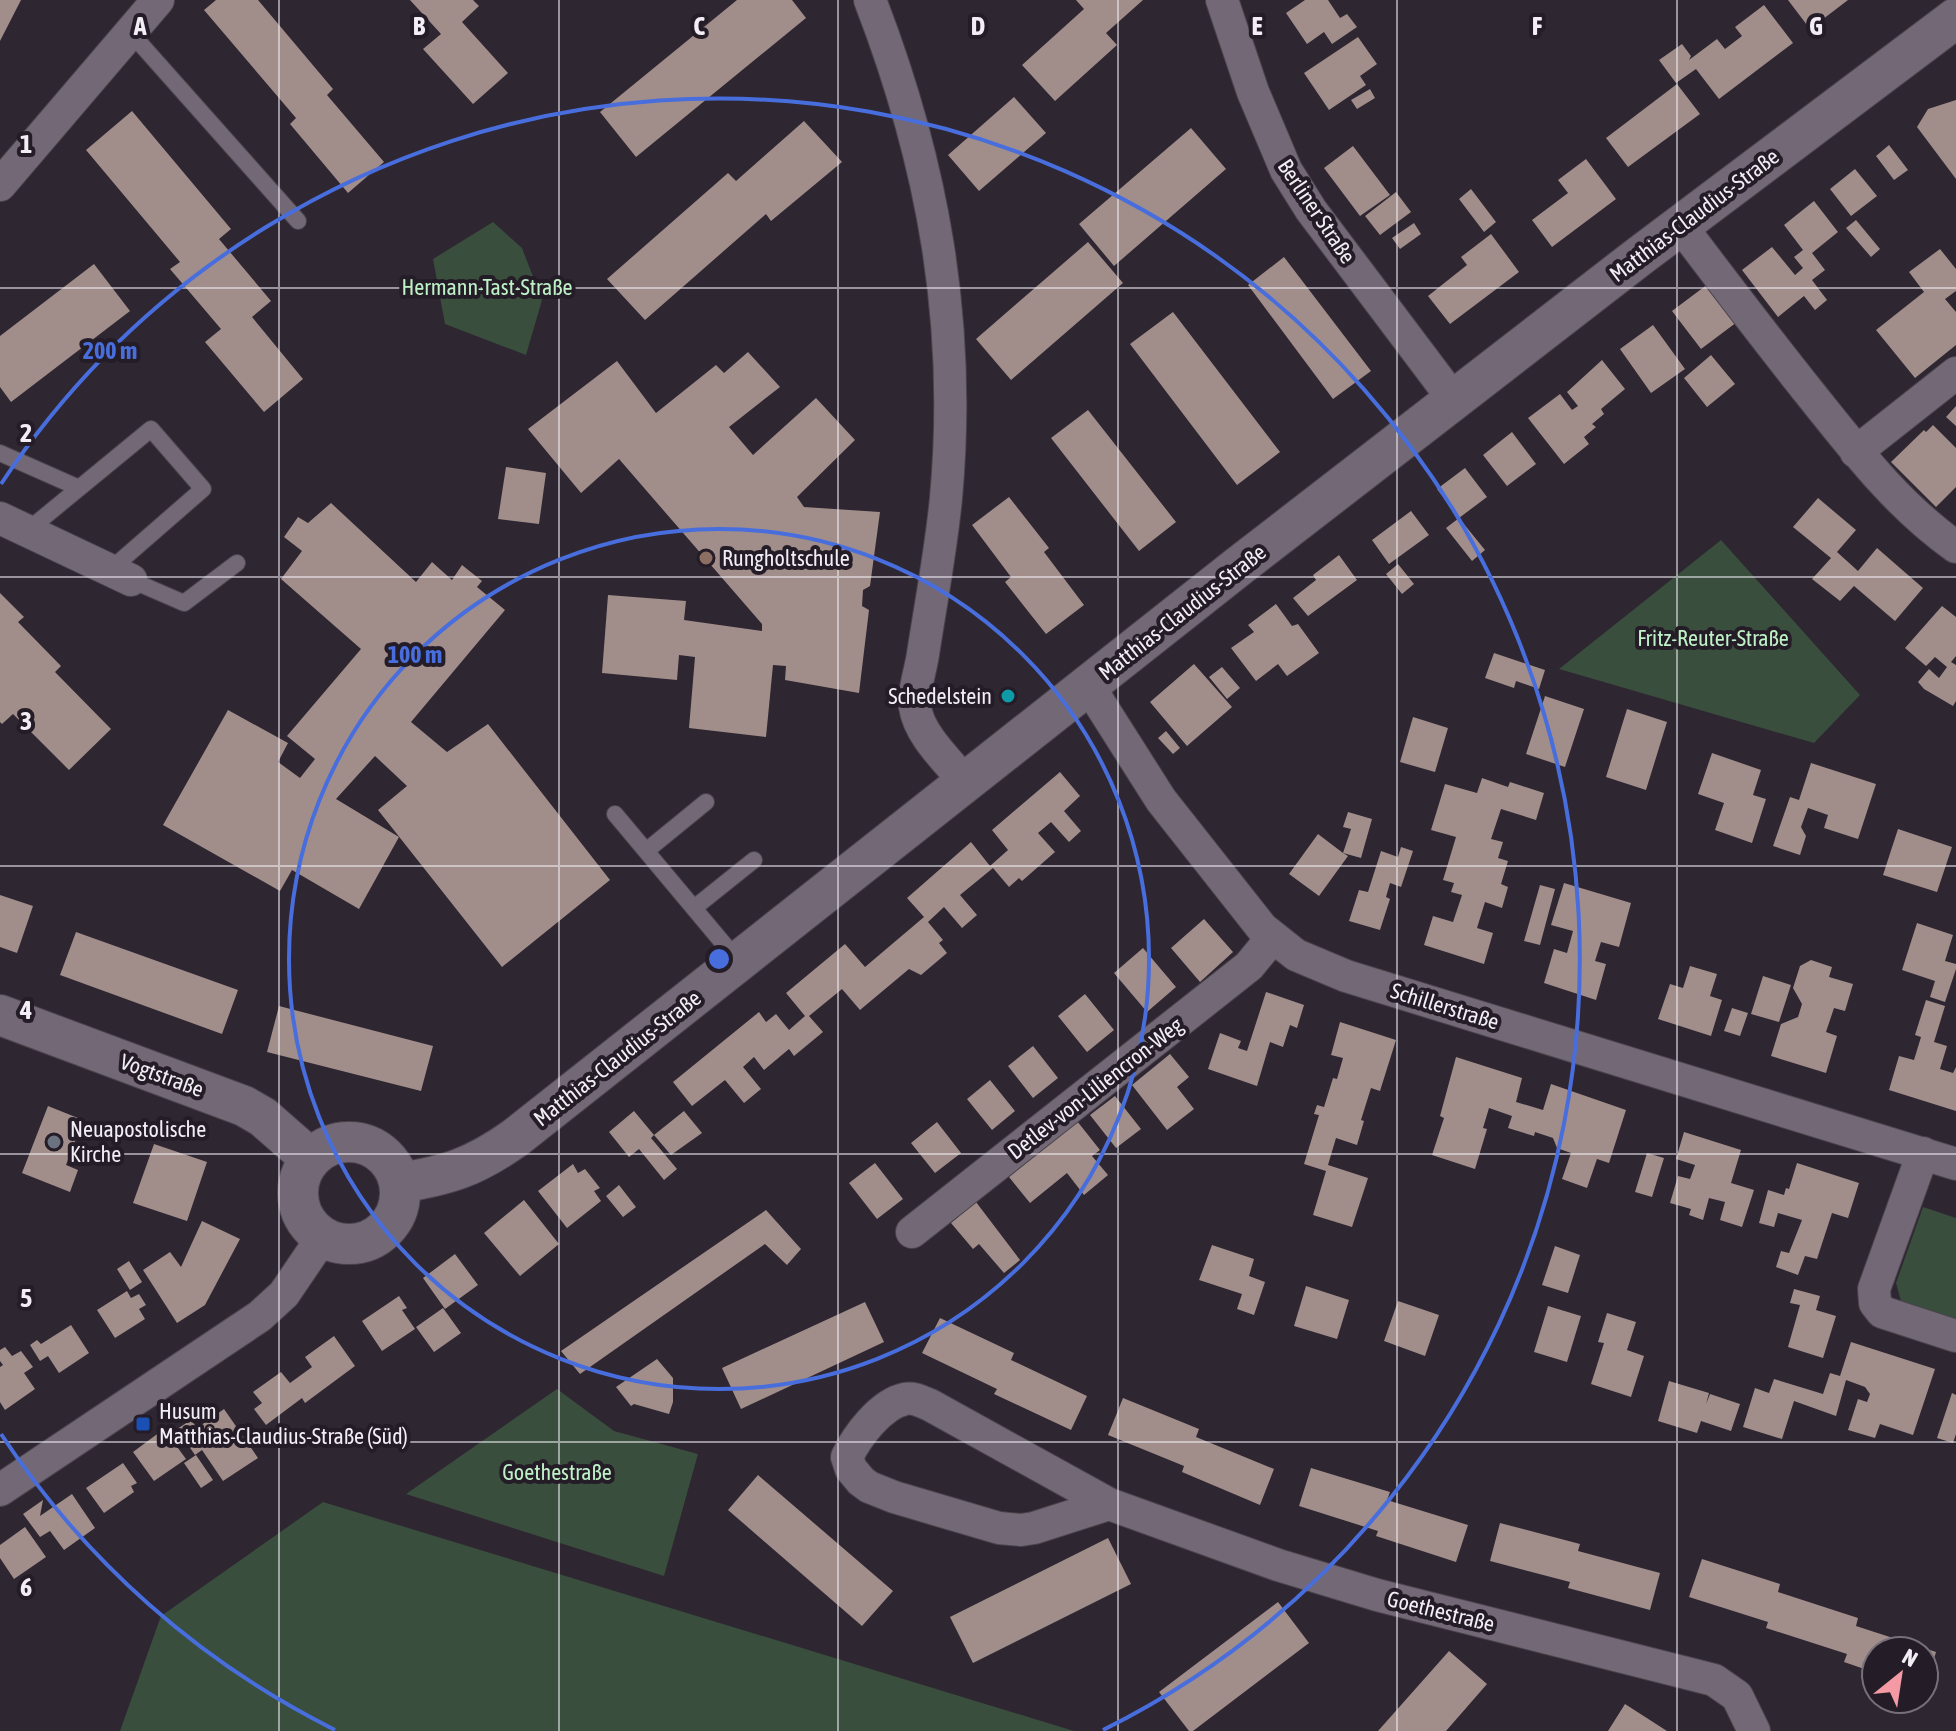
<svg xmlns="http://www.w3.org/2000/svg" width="1956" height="1731" viewBox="0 0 1956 1731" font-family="'Asap Condensed',sans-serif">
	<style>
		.green { fill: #394e3d }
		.building { fill: #a18e8b }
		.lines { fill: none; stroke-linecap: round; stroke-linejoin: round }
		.service-casing { stroke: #4b444d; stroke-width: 18 }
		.minor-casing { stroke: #4b444d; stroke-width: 34 }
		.tertiary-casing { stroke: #4b444d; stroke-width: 42 }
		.service { stroke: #736976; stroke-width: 16 }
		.minor { stroke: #736976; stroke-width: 32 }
		.tertiary { stroke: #736976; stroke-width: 40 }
		.grid { fill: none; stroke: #f3eef5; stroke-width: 2; stroke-opacity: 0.55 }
		.ring { fill: none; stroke: #486ede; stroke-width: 4 }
		.education-dot { fill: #8d6e63; stroke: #241c27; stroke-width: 3 }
		.culture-dot { fill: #0f9aa8; stroke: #241c27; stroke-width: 3 }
		.worship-dot { fill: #6b7280; stroke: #241c27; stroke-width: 3 }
		.transit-dot { fill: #1a4fb4; stroke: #241c27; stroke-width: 3 }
		.labels { text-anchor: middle; stroke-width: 8; stroke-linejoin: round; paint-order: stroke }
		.street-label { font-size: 22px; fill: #f3eef5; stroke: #241c27 }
		.park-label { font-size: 22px; fill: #bff1c7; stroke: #241c27 }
		.poi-label { font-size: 22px; fill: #f3eef5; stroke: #241c27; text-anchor: start }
		.grid-label { font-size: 26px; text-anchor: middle; font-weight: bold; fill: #f3eef5; stroke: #241c27; stroke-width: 8; stroke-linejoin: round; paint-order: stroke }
		.centre { fill: #486ede; stroke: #241c27; stroke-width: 4 }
		.ring-label { font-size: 24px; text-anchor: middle; font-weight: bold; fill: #486ede; stroke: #241c27; stroke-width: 8; stroke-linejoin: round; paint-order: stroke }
	</style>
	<rect width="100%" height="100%" fill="#2e2631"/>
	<path class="green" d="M493 222 522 248 542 300 526 355 445 324 433 259Z
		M1721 540 1860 695 1814 743 1559 669Z
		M1923 1207 1956 1218V1324L1902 1305 1896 1283Z
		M557 1389 614 1431 698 1454 664 1576 406 1494Z
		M323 1502 1074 1731H120L161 1616Z"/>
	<path class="building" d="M0 0H21L0 41Z
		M216 0H258L333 89 327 95 384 162 348 193 290 124 296 118 204 10Z
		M410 0H473L479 6 462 22 508 73 473 104 423 49 441 34Z
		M737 0H792L806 18 636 157 600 112Z
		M1076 0H1143L1106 33 1117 45 1055 101 1022 65 1084 9Z
		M1305 0H1328L1340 18 1347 14 1357 27 1332 44 1324 32 1307 44 1286 13Z
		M1788 0H1848L1810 29Z
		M1764 5 1793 43 1719 99 1696 69 1676 83 1659 60 1682 44 1691 56 1689 60 1717 39 1725 49 1742 36 1735 27Z
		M1358 37 1377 64 1360 76 1366 85 1329 110 1304 73Z
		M1677 84 1700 114 1628 167 1606 138Z
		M1370 89 1375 98 1357 109 1351 100Z
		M1014 97 1046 133 979 191 948 155Z
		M1956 100V179L1917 127 1928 109Z
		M132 111 231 229 219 239 271 301 252 317 303 379 264 412 205 342 221 329 170 269 180 262 86 150Z
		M804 121 842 162 771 221 766 214 645 320 607 279 728 173 736 181Z
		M1191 128 1226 169 1114 266 1079 224Z
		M1889 145 1908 170 1894 180 1876 156Z
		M1353 146 1390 195 1360 216 1324 168Z
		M1586 159 1616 199 1552 247 1532 220 1568 193 1558 180Z
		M1855 169 1877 196 1851 216 1830 189Z
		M1471 189 1496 222 1484 232 1459 199Z
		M1396 192 1411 212 1380 235 1365 216Z
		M1814 201 1838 232 1812 253 1825 270 1812 280 1827 300 1815 310 1804 296 1778 317 1742 270 1772 247 1795 275 1803 268 1794 257 1803 250 1784 225Z
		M1856 220 1880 249 1871 257 1846 228Z
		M1414 223 1421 234 1400 249 1392 238Z
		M1491 234 1519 272 1450 324 1428 296 1467 265 1461 257Z
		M1088 242 1123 283 1011 380 976 339Z
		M1940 249 1956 269V291L1945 299 1956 312V345L1915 378 1876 330 1924 292 1909 272Z
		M1284 257 1371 371 1333 399 1248 285Z
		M94 264 130 311 11 402 0 387V336Z
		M1708 284 1737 322 1701 349 1672 311Z
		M1173 312 1280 452 1237 485 1130 344Z
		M1653 325 1685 369 1651 393 1620 349Z
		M748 352 780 387 729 427 753 455 816 398 855 440 797 497 804 507 880 512 870 586 863 590 862 606 869 610 859 693 785 680 786 666 773 665 766 737 689 728 695 657 679 655 677 680 602 673 608 595 686 601 684 620 762 631V624L619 459 581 493 528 429 617 361 656 413 716 365 724 373Z
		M1711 355 1735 384 1707 407 1684 378Z
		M1602 360 1625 389 1601 409 1604 414 1592 424 1596 427 1584 437 1589 444 1564 464 1528 418 1560 394 1572 410 1578 406 1567 392Z
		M1956 406V426L1946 417Z
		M1088 410 1176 522 1139 551 1051 438Z
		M1933 425 1956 448V487L1936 507 1891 462 1924 430 1926 432Z
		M1512 432 1536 464 1507 486 1483 455Z
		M506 467 546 473 539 524 498 519Z
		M1465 468 1487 497 1459 518 1437 489Z
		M1009 497 1049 548 1044 552 1084 605 1046 634 1005 582 1011 577 972 525Z
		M1818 498 1856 530 1837 552 1858 571 1877 548 1923 588 1895 621 1854 586 1840 601 1812 579 1831 558 1793 527Z
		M331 503 416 582 432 562 452 580 462 565 482 581 477 587 505 610 411 722 447 752 488 724 610 880 502 967 378 810 407 786 375 756 336 799 399 837 359 909 292 870 280 891 163 825 228 710 288 743 278 762 300 778 315 759 287 736 361 649 281 579 302 551 284 537 298 517 308 523Z
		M1411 511 1429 535 1389 564 1372 540Z
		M1459 518 1485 550 1472 561 1446 528Z
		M1339 555 1357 580 1308 616 1293 598 1316 580 1313 575Z
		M1398 564 1414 584 1402 594 1386 574Z
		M0 593 24 617 18 622 61 666 55 672 111 729 69 770 13 714 2 724 0 722Z
		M1276 604 1292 626 1298 624 1319 653 1287 676 1278 664 1256 681 1231 648 1254 632 1248 625Z
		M1942 606 1956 617V656L1951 662 1956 665V701L1953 706 1924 689 1918 682 1929 669 1939 678 1947 667 1935 657 1926 666 1905 648Z
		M1494 653 1545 670 1539 689 1516 681 1514 688 1485 678Z
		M1194 664 1232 707 1187 746 1150 702Z
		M1222 667 1240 688 1227 699 1209 677Z
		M1545 696 1584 709 1565 767 1526 754Z
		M1627 709 1667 722 1646 790 1606 777Z
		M1413 717 1448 728 1435 772 1400 762Z
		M1166 731 1180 748 1173 754 1158 738Z
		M1712 753 1761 770 1753 795 1766 799 1752 843 1715 830 1724 803 1698 794Z
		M1811 763 1876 784 1858 839 1824 828 1828 815 1808 808 1801 827 1806 836 1800 855 1773 846 1790 797 1799 800Z
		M1060 772 1080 796 1064 811 1081 831 1069 842 1051 822 1038 833 1055 852 1022 881 1019 878 1009 887 993 868 960 895 977 915 962 928 944 907 928 922 943 940 939 943 947 953 921 975 909 969 860 1010 842 989 809 1016 823 1032 794 1056 789 1049 764 1070 754 1057 743 1067 761 1089 744 1103 725 1080 692 1106 673 1082 759 1012 766 1022 776 1014 789 1030 805 1016 786 993 845 944 865 967 924 917 907 898 971 842 990 866 1008 850 992 830Z
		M1482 778 1508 787 1510 782 1544 793 1536 820 1501 809 1491 839 1503 842 1498 858 1508 861 1501 884 1508 887 1502 908 1485 902 1477 928 1493 933 1484 964 1424 945 1433 916 1453 922 1462 895 1451 892 1454 883 1443 880 1456 837 1431 830 1445 784 1477 793Z
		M1348 812 1372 819 1361 858 1343 853 1348 856 1319 896 1289 874 1318 834 1343 853 1351 829 1343 827Z
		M1898 829 1952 847 1937 892 1883 875Z
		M1401 847 1413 851 1401 887 1390 883 1386 897 1390 899 1380 930 1349 921 1359 890 1368 892 1381 851 1398 857Z
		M1564 883 1631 903 1619 947 1601 942 1595 961 1606 964 1596 1000 1544 983 1554 949 1567 953 1573 931 1551 925Z
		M1540 885 1555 889 1540 945 1524 941Z
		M0 895 33 906 17 953 0 947Z
		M1204 919 1233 952 1200 982 1171 948Z
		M1917 923 1953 935 1945 961 1956 964V969L1945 1002 1930 997 1935 981 1902 970Z
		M76 932 238 990 222 1034 60 975Z
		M1143 948 1176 987 1147 1012 1114 973Z
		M1811 960 1832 967 1829 977 1853 984 1845 1011 1834 1008 1826 1032 1837 1036 1826 1073 1771 1056 1781 1024 1798 1017 1802 1004 1793 988 1800 966Z
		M1690 966 1717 974 1710 996 1722 1000 1711 1036 1658 1019 1670 984 1683 988Z
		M1763 976 1791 985 1779 1022 1751 1014Z
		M1266 992 1304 1005 1297 1028 1290 1025 1283 1047 1270 1042 1257 1086 1208 1069 1220 1033 1241 1041 1238 1048 1247 1051Z
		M1085 994 1114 1030 1087 1052 1058 1016Z
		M1926 1000 1945 1006 1934 1042 1947 1046 1940 1069 1953 1073 1956 1067V1111L1889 1090 1899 1056 1914 1060 1921 1037 1915 1035Z
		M279 1006 433 1046 421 1091 267 1052Z
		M1732 1008 1748 1013 1740 1036 1724 1031Z
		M1340 1022 1396 1040 1380 1091 1371 1088 1361 1120 1364 1121 1357 1145 1336 1138 1328 1165 1368 1178 1352 1227 1313 1215 1326 1171 1304 1164 1319 1115 1314 1114 1317 1105 1324 1107 1333 1078 1337 1079 1343 1058 1331 1055Z
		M1033 1046 1058 1078 1033 1098 1008 1066Z
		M1170 1054 1189 1077 1177 1087 1194 1109 1167 1130 1132 1085Z
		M1456 1057 1522 1078 1516 1102 1543 1110 1551 1084 1626 1110 1609 1163 1597 1159 1587 1188 1562 1179 1571 1153 1557 1148 1553 1138 1535 1132 1534 1136 1508 1128 1512 1116 1489 1108 1483 1128 1487 1129 1475 1169 1432 1155 1444 1118 1440 1116Z
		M990 1080 1015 1111 992 1130 967 1099Z
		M1115 1096 1141 1129 1116 1148 1090 1115Z
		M48 1106 83 1120 66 1165 78 1170 70 1192 22 1173Z
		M634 1111 654 1135 651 1138 677 1169 664 1180 639 1149 629 1157 609 1132Z
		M684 1111 702 1133 671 1155 654 1135Z
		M1077 1121 1100 1150 1092 1156 1108 1175 1084 1195 1067 1173 1030 1203 1009 1177Z
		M937 1122 961 1153 935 1173 911 1143Z
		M1684 1132 1741 1150 1731 1183 1754 1190 1742 1227 1720 1220 1725 1202 1709 1198 1703 1220 1689 1215 1691 1209 1670 1203 1678 1176 1690 1179 1695 1165 1676 1159Z
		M154 1144 207 1162 187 1221 133 1203Z
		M1647 1153 1664 1158 1652 1197 1635 1192Z
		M875 1163 903 1199 877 1219 849 1183Z
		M1797 1163 1859 1183 1848 1218 1832 1213 1817 1259 1805 1256 1798 1275 1776 1267 1781 1251 1789 1253 1802 1220 1778 1213 1774 1227 1759 1223 1768 1190 1784 1195 1786 1188 1789 1189Z
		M573 1164 578 1173 585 1169 600 1188 594 1191 601 1201 567 1228 538 1191Z
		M619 1185 636 1207 623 1217 606 1196Z
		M524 1200 559 1244 520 1276 484 1233Z
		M976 1202 1020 1260 1004 1273 979 1244 973 1249 951 1223Z
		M766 1210 801 1249 787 1265 765 1244 580 1374 561 1351Z
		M202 1221 240 1239 205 1305 177 1323 143 1270 170 1252 181 1267Z
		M1212 1245 1254 1259 1249 1276 1265 1282 1254 1315 1237 1309 1242 1294 1199 1280Z
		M1555 1246 1580 1255 1568 1293 1542 1285Z
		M455 1254 478 1285 445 1309 423 1278Z
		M129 1261 142 1282 130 1290 117 1269Z
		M1306 1286 1349 1300 1337 1339 1294 1326Z
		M1794 1289 1820 1296 1816 1310 1836 1316 1823 1358 1788 1347 1800 1305 1790 1303Z
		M127 1291 131 1298 139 1294 146 1305 139 1309 145 1319 115 1338 97 1310Z
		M399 1296 407 1308 402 1310 415 1329 382 1351 362 1321Z
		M1398 1301 1439 1315 1425 1356 1384 1341Z
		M865 1302 884 1342 741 1409 722 1368Z
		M1548 1306 1581 1316 1567 1362 1534 1352Z
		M443 1308 461 1333 434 1352 416 1327Z
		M1607 1313 1636 1322 1627 1350 1644 1356 1631 1397 1591 1384 1604 1343 1598 1342Z
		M940 1318 1014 1353 1011 1360 1087 1396 1071 1430 994 1394 997 1389 922 1353Z
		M71 1325 89 1353 59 1373 48 1356 40 1361 30 1345 37 1340 41 1344Z
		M334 1336 355 1366 305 1403 302 1398 266 1425 254 1409 262 1403 253 1392 281 1372 290 1383 312 1367 305 1357Z
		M1851 1342 1935 1369 1913 1435 1880 1424 1875 1438 1848 1430 1858 1399 1867 1402 1870 1394 1865 1387 1846 1380 1836 1416 1794 1401 1782 1439 1743 1427 1755 1388 1769 1393 1774 1379 1823 1394 1830 1373 1840 1376Z
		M5 1347 12 1356 21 1351 33 1367 24 1373 35 1389 5 1410 0 1402V1367L3 1365 0 1361V1350Z
		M657 1359 673 1378V1402L669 1414 634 1404 631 1406 616 1387Z
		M1669 1381 1709 1393 1706 1404 1710 1394 1740 1404 1731 1431 1701 1421 1697 1433 1658 1421Z
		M1952 1393 1956 1395V1434L1953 1443 1937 1438Z
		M1123 1398 1199 1429 1196 1437 1274 1469 1260 1505 1182 1472 1184 1466 1108 1435Z
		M224 1409 258 1458 223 1481 202 1450 195 1455 177 1429 191 1420 197 1428Z
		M164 1429 186 1459 154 1481 133 1452Z
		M196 1455 213 1480 201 1488 184 1463Z
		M123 1463 137 1483 131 1486 134 1492 104 1513 86 1488Z
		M1311 1468 1390 1492 1387 1500 1468 1525 1456 1562 1376 1536 1378 1531 1299 1506Z
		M758 1475 893 1591 862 1626 728 1510Z
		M72 1494 95 1528 64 1550 50 1531 40 1537 23 1514 43 1500 40 1516Z
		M1500 1523 1580 1544 1578 1551 1660 1573 1650 1610 1568 1588 1570 1582 1490 1561Z
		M25 1527 46 1557 14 1579 0 1558V1545Z
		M1108 1538 1131 1584 973 1663 950 1617Z
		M1702 1559 1780 1584 1778 1592 1858 1618 1856 1626 1936 1652 1925 1689 1924 1651H1876V1673L1844 1662 1847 1654 1766 1628 1768 1622 1689 1597Z
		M1278 1602 1309 1643 1193 1731H1189L1159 1692Z
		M1449 1651 1487 1684 1446 1731H1378Z
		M1625 1704 1667 1731H1608Z"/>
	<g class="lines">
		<defs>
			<path id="service" d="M130 32 298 221
				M0 453 79 488
				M27 531 151 429 203 489 110 570
				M131 580 184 603 237 563
				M615 814 738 961
				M646 851 706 802
				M694 908 754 860"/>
			<path id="minor" d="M870 0C933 163 962 323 946 498 941 550 931 602 923 654 921 669 913 691 915 707 919 735 948 761 965 782
				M1222 0 1253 92 1286 170 1311 210 1454 400
				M0 185 158 0
				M1680 225C1724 283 1767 340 1812 396 1856 451 1898 506 1956 547
				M1856 452 1956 373
				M0 518 131 580
				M1088 685 1161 800 1262 928 1296 955 1346 976 1956 1164
				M1923 1153 1874 1289 1875 1303 1882 1312 1956 1336
				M912 1232 1249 966 1272 938
				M0 1490 260 1316 284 1294 322 1238
				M1109 1504 1034 1528 1021 1530 999 1528 894 1497 869 1487 861 1481 851 1469 847 1457C857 1436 881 1404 905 1399 914 1397 922 1402 930 1405L1109 1504 1278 1565 1377 1595 1714 1680 1737 1696 1754 1731"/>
			<path id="tertiary" d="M0 1015 244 1106 263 1117 311 1159
				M298 1193a51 51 0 1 1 102 0a51 51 0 1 1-102 0Z
				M399 1183C449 1175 474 1167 515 1138L1239 566 1641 255 1956 18"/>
		</defs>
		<use href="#service" class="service-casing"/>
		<use href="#minor" class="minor-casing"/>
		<use href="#tertiary" class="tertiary-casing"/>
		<use href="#service" class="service"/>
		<use href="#minor" class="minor"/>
		<use href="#tertiary" class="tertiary"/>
	</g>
	<path class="grid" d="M279 0V1731M559 0V1731M838 0V1731M1118 0V1731M1397 0V1731M1677 0V1731M0 288H1956M0 577H1956M0 866H1956M0 1154H1956M0 1442H1956"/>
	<g class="ring">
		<circle cx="719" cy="959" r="430"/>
		<path d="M335 1730A861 861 0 0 1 1 1434M1 484A861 861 0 1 1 1103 1730"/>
	</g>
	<circle class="education-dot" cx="706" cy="558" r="8"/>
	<circle class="culture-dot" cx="1008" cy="696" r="8"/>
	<circle class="worship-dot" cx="54" cy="1142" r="8"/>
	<rect class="transit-dot" x="135" y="1416" width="16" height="16" rx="4"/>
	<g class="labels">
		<g class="street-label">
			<text transform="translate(1317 211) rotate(56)" y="8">Berliner Straße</text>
			<text transform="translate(1694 215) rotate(-37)" y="8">Matthias-Claudius-Straße</text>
			<text transform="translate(1182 612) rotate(-38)" y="8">Matthias-Claudius-Straße</text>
			<text transform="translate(1445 1006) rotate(17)" y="8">Schillerstraße</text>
			<text transform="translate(617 1058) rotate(-38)" y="8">Matthias-Claudius-Straße</text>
			<text transform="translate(162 1075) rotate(20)" y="8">Vogtstraße</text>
			<text transform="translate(1095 1088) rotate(-38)" y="8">Detlev-von-Liliencron-Weg</text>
			<text transform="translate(1441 1611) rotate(14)" y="8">Goethestraße</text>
		</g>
		<g class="park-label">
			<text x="487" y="295">Hermann-Tast-Straße</text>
			<text x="1713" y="646">Fritz-Reuter-Straße</text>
			<text x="557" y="1480">Goethestraße</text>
		</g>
		<g class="poi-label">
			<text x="722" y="566">Rungholtschule</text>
			<text x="992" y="704" text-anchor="end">Schedelstein</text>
			<text x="70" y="1137">Neuapostolische<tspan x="70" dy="25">Kirche</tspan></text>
			<text x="159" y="1419">Husum<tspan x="159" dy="25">Matthias-Claudius-Straße (Süd)</tspan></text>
		</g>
	</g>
	<g class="grid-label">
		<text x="140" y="35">A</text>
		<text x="419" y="35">B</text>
		<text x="699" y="35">C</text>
		<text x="978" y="35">D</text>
		<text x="1257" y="35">E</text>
		<text x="1537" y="35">F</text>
		<text x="1816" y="35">G</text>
		<text x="26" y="153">1</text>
		<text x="26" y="442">2</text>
		<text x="26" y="730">3</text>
		<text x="26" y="1019">4</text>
		<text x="26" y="1307">5</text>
		<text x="26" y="1596">6</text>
	</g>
	<circle cx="719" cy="959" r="12" class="centre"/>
	<g class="ring-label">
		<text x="110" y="359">200 m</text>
		<text x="415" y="663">100 m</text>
	</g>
	<g transform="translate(1900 1675) rotate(30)"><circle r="38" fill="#241c27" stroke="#777079" stroke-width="2"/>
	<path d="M0-6L14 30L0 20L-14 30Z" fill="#f49aa4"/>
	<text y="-12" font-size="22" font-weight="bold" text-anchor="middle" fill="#f3eef5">N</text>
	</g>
</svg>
